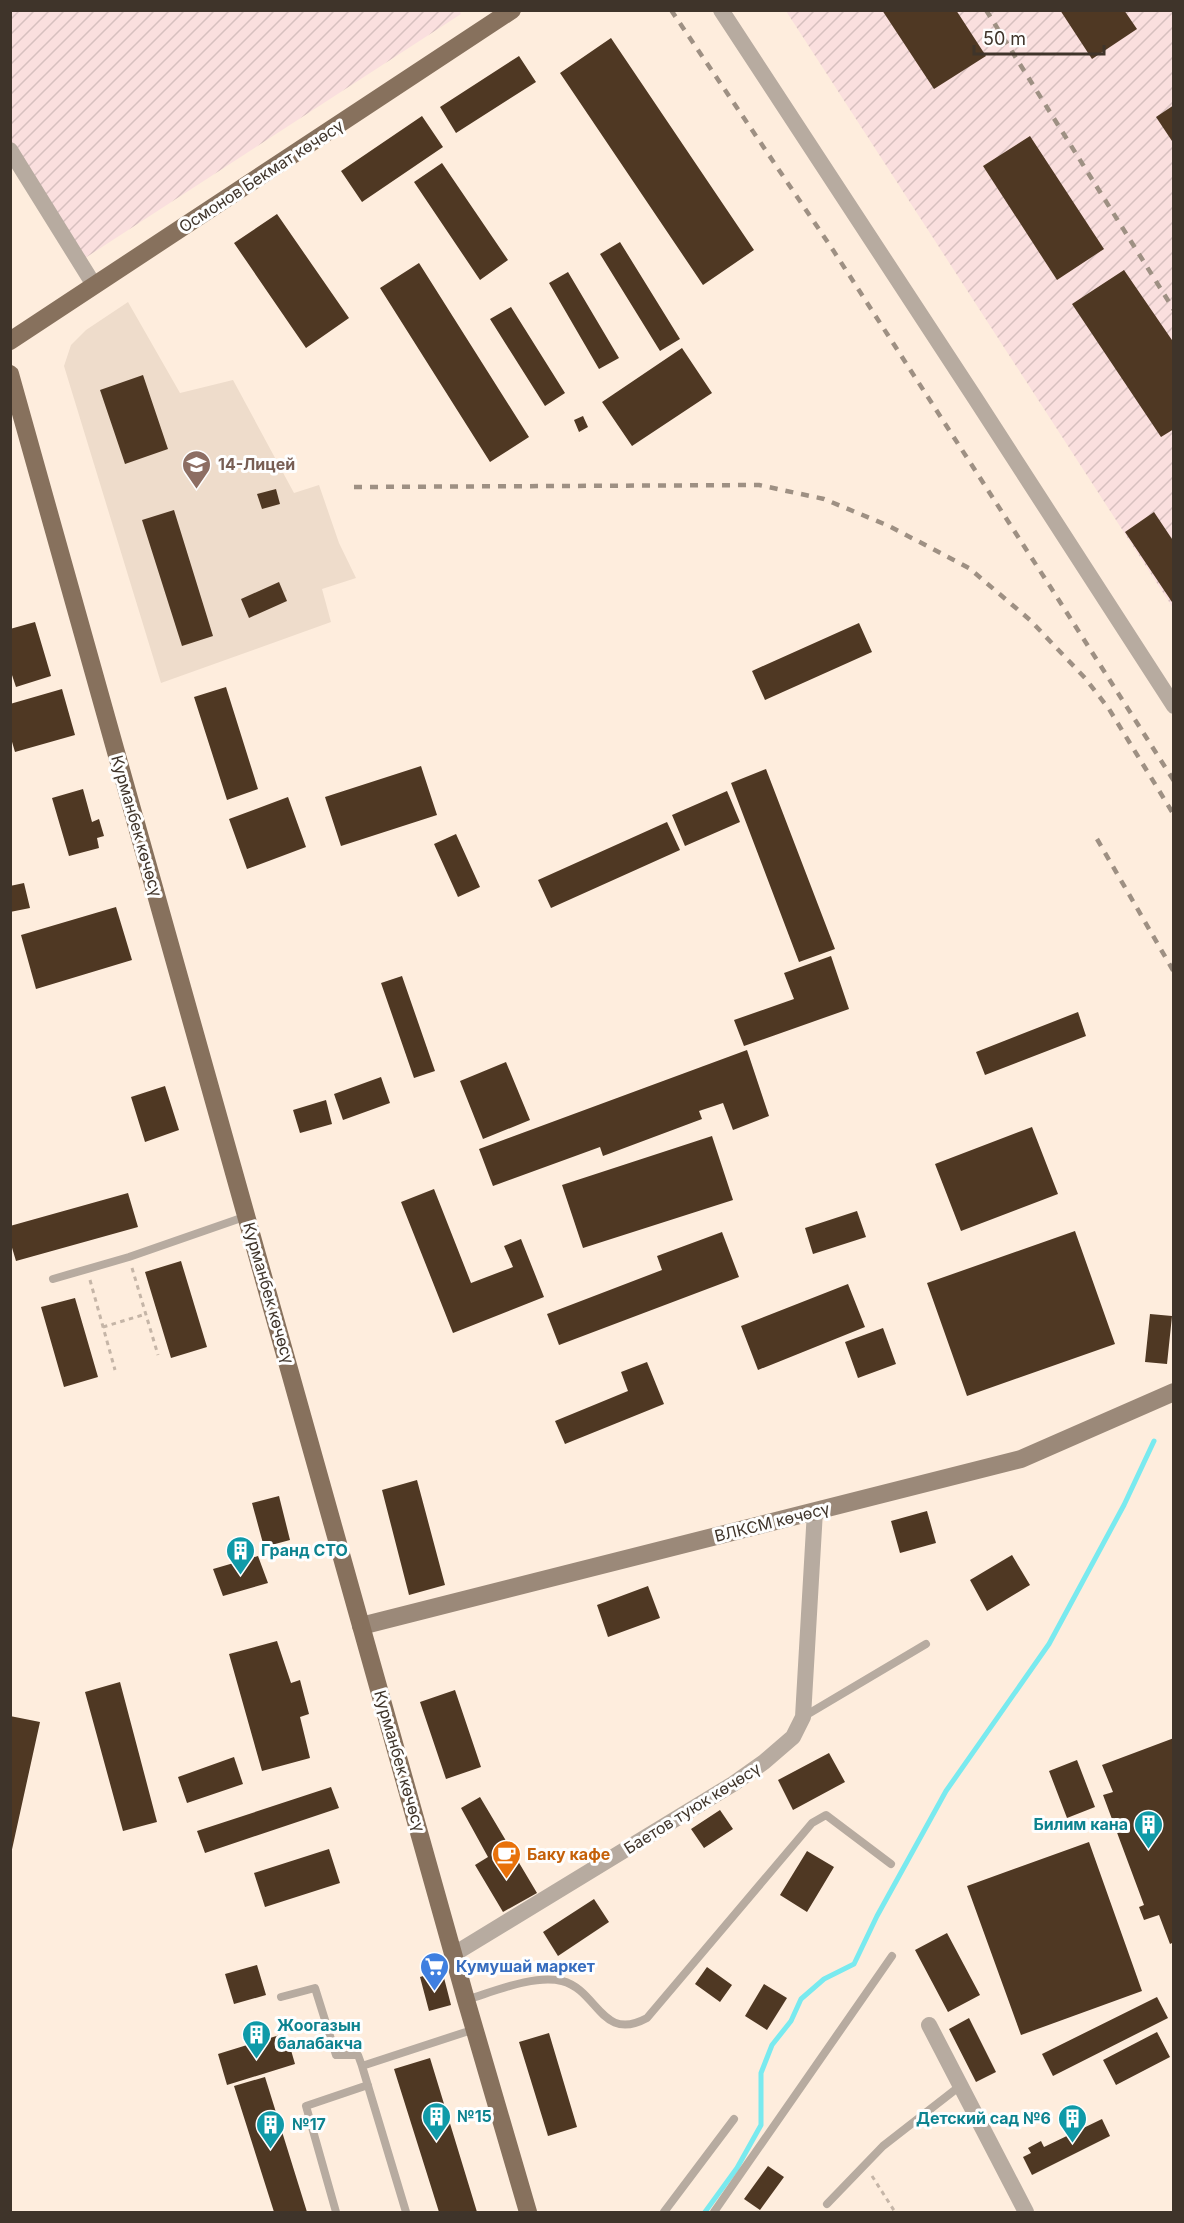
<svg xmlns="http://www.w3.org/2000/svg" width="1184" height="2223" viewBox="0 0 1184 2223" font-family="Inter,sans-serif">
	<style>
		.industrial { fill: url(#industrial-furrows) }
		.education { fill: #eedccb }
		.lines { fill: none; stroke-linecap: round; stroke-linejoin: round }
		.stream { stroke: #79eaef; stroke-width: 5 }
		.building { fill: #4f3823 }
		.path { stroke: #c5b5a7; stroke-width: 3; stroke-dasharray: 4.5 4.5; stroke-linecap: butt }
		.lane { stroke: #b7aba0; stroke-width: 8 }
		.street { stroke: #b7aba0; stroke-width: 16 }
		.secondary { stroke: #9b8979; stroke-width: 18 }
		.primary { stroke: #87715d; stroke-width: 18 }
		.rail { stroke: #9e9083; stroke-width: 4.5; stroke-dasharray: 8 8; stroke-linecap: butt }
		.labels { text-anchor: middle; stroke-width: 6; stroke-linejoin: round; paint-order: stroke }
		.street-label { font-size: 16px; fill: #3f342a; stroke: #fefefe }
		.education-label { font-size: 16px; font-weight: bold; fill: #785e54; stroke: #fefefe; text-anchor: start }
		.culture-label { font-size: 16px; font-weight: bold; fill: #0d838f; stroke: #fefefe; text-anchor: start }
		.food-label { font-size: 16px; font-weight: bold; fill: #c56008; stroke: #fefefe; text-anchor: start }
		.shop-label { font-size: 16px; font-weight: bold; fill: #366cbe; stroke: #fefefe; text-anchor: start }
	</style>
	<defs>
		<pattern id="industrial-furrows" width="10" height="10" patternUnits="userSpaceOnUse" patternTransform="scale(1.5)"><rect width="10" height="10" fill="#fadfde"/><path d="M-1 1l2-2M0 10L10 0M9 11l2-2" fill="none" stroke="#d7c0bf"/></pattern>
	</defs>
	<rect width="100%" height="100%" fill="#feeddd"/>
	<path class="industrial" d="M459 10 461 14 82 260 11 142V11Z
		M786 11H1173V608Z"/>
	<path class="education" d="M128 302 180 393 233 380 294 493 319 485 339 543 356 578 322 589 331 622 161 683 64 366 71 345 86 330Z"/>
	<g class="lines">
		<path class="stream" d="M705 2212 737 2168 761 2125V2073L772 2045 791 2021 801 1999 824 1979 854 1964 877 1916 946 1791 1049 1644 1124 1505 1154 1441"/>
	</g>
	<path class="building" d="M882 10H956L986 56 934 89Z
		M1060 10H1124L1137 29 1092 59Z
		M611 38 754 250 703 285 560 73Z
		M519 56 536 82 456 133 440 107Z
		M1174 105V144L1156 117Z
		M422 116 443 147 362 202 341 171Z
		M1030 136 1104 249 1057 280 983 166Z
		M442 163 508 260 480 280 414 182Z
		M277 214 349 318 306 348 234 243Z
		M620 242 680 339 660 351 600 254Z
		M419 263 529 437 490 462 380 288Z
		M1124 270 1174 343V429L1161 437 1072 304Z
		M568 272 619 358 599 369 549 283Z
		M511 307 565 393 545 406 490 319Z
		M682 348 712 393 632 446 602 402Z
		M143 375 168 449 125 464 100 390Z
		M583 416 588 427 579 432 574 420Z
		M276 489 280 504 262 509 257 494Z
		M174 510 213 636 182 646 142 520Z
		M1154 512 1174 542V605L1125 532Z
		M279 582 287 601 249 618 241 599Z
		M35 622 51 676 16 687 10 669V629Z
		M859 623 872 652 765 700 752 671Z
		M226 687 258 789 227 800 194 697Z
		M62 689 75 735 15 752 10 735V704Z
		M421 766 437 815 341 846 325 797Z
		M766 769 835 949 799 962 731 783Z
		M83 789 92 822 99 819 104 836 97 838 99 848 69 856 52 798Z
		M727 791 740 822 685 846 672 815Z
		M288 797 306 847 247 869 229 819Z
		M667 822 680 850 551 908 538 880Z
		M456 834 480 887 458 897 434 844Z
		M24 883 30 908 10 912V886Z
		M116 907 132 960 36 989 21 935Z
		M831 956 849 1009 744 1046 734 1020 794 999 784 973Z
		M402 976 435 1071 414 1078 381 983Z
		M1078 1012 1086 1036 985 1075 976 1052Z
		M747 1050 769 1116 733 1130 723 1103 699 1111 702 1119 603 1156 600 1147 493 1186 479 1149Z
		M506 1062 530 1120 483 1139 460 1081Z
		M381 1077 390 1103 343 1120 334 1094Z
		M165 1086 179 1130 145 1142 131 1097Z
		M326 1100 332 1124 300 1133 293 1110Z
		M1032 1127 1058 1194 961 1231 935 1164Z
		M712 1136 733 1200 583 1248 562 1185Z
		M434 1189 471 1283 513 1267 504 1246 521 1239 544 1297 453 1333 401 1202Z
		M128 1193 138 1227 16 1261 10 1241V1226Z
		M857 1211 866 1237 813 1254 805 1228Z
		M1075 1231 1115 1344 967 1396 927 1283Z
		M722 1232 739 1277 559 1345 547 1314 662 1270 657 1256Z
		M181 1261 207 1347 171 1358 145 1272Z
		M848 1284 865 1327 758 1370 741 1326Z
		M75 1298 98 1377 64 1387 41 1307Z
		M1150 1314 1172 1316 1167 1364 1145 1362Z
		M883 1328 896 1364 858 1378 845 1342Z
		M647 1362 664 1404 565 1444 555 1421 628 1391 621 1372Z
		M417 1480 445 1585 409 1595 382 1490Z
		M279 1496 290 1540 264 1547 252 1503Z
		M927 1511 936 1543 900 1553 891 1521Z
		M1012 1555 1030 1585 987 1611 970 1580Z
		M258 1556 268 1583 223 1596 213 1569Z
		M648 1586 660 1618 608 1637 597 1605Z
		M277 1641 291 1683 300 1680 309 1714 300 1717 310 1758 262 1771 229 1654Z
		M120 1682 157 1822 123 1831 85 1692Z
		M455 1690 481 1767 446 1779 420 1702Z
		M10 1716 40 1722 11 1854H10Z
		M1174 1738V1942L1170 1944 1159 1915 1144 1920 1139 1907 1144 1905 1103 1795 1113 1792 1102 1765Z
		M829 1753 845 1782 793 1810 778 1780Z
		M234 1757 243 1784 187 1803 178 1777Z
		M1077 1760 1095 1807 1067 1818 1049 1771Z
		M331 1787 339 1808 205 1853 197 1831Z
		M480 1797 537 1893 503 1912 475 1865 488 1857 461 1808Z
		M720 1810 733 1829 704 1848 691 1829Z
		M1089 1842 1142 1991 1021 2035 967 1886Z
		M329 1849 340 1883 265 1907 254 1873Z
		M807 1851 834 1867 807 1912 780 1895Z
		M594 1899 609 1922 558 1956 543 1932Z
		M947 1933 980 1995 948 2012 915 1950Z
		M257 1965 266 1995 234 2004 225 1974Z
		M707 1967 732 1985 720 2002 695 1984Z
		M442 1970 451 2005 429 2011 420 1977Z
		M764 1984 787 1998 767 2030 745 2016Z
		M1157 1997 1168 2018 1053 2076 1042 2054Z
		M969 2018 996 2072 976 2082 949 2029Z
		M1157 2032 1170 2057 1116 2085 1103 2060Z
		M286 2033 295 2064 227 2085 218 2054Z
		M549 2033 577 2127 548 2136 519 2042Z
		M430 2058 477 2212H439L394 2069Z
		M265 2077 307 2212H274L234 2086Z
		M1102 2119 1110 2136 1032 2175 1023 2157 1031 2153 1028 2148 1041 2141 1044 2147Z
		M768 2166 784 2177 760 2210 744 2199Z"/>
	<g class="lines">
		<path class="path" d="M132 1268 158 1355
			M90 1280 115 1370
			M103 1327 146 1314
			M872 2176 895 2212"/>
		<path class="lane" d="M53 1279 129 1257 247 1216
			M803 1717 926 1644
			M281 1997 315 1988 336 2055H358L362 2066
			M466 2000C493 1992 534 1974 562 1981 598 1990 601 2043 647 2018L812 1823 826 1815 891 1864
			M827 2204 883 2146 960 2086
			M336 2212 306 2106 368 2085
			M406 2212 362 2066 475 2029
			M664 2212 734 2119
			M714 2212 892 1956"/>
		<path class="street" d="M721 10 975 398 1174 706
			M10 150 94 285
			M454 1954 733 1784 764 1762 793 1737 803 1717 815 1511
			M929 2025 1026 2212"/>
		<path class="secondary" d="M361 1626 1021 1459 1174 1392"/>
		<path class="primary" d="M10 341 512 10
			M10 374 466 2000 528 2212"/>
		<path class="rail" d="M671 10 833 250 1053 591 1174 781
			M986 10 1174 310
			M354 487 759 485 824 499 889 526 969 568 1030 620 1085 678 1109 709 1174 815
			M1097 839 1174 972"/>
	</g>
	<defs>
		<symbol id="school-pin" viewBox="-11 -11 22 30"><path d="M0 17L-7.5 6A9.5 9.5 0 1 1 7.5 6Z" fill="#8d6e63" stroke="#fefefe"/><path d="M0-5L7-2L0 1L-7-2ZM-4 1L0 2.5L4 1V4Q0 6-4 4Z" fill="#fff"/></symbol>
		<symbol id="building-pin" viewBox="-11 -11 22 30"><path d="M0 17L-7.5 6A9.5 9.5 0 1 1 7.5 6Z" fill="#0f9aa8" stroke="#fefefe"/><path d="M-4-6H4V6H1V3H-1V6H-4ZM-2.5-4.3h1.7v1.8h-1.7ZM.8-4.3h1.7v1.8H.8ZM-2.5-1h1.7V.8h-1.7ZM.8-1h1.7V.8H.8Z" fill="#fff"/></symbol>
		<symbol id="cafe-pin" viewBox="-11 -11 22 30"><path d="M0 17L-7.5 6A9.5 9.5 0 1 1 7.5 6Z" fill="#e8710a" stroke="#fefefe"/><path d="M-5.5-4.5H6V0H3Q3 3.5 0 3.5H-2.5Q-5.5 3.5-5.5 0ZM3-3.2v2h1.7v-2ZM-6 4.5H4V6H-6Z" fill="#fff"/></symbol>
		<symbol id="supermarket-pin" viewBox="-11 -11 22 30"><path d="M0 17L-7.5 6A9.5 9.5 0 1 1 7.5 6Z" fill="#3f7fe0" stroke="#fefefe"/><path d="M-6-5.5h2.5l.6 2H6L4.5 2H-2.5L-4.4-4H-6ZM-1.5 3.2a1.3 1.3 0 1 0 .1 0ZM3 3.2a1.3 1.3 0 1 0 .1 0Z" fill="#fff"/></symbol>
	</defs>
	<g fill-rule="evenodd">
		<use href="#school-pin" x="180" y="448" width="33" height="45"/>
		<use href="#building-pin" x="224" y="1534" width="33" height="45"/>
		<use href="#building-pin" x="1132" y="1808" width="33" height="45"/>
		<use href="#cafe-pin" x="490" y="1838" width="33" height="45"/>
		<use href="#supermarket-pin" x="418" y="1950" width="33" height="45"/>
		<use href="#building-pin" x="240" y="2018" width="33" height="45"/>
		<use href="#building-pin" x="420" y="2100" width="33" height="45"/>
		<use href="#building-pin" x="1056" y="2102" width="33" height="45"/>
		<use href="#building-pin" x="254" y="2108" width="33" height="45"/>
	</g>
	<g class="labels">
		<g class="street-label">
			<text transform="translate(261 176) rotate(-33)" y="6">Осмонов Бекмат көчөсү</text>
			<text transform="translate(137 826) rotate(74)" y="6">Курманбек көчөсү</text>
			<text transform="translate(269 1293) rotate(74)" y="6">Курманбек көчөсү</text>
			<text transform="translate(772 1522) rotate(-14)" y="6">ВЛКСМ көчөсү</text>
			<text transform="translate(400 1761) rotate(74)" y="6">Курманбек көчөсү</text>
			<text transform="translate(692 1808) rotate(-32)" y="6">Баетов туюк көчөсү</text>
		</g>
		<g class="education-label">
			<text x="218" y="470">14-Лицей</text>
		</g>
		<g class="culture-label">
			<text x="261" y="1556">Гранд СТО</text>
			<text x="1128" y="1830" text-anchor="end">Билим кана</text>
			<text x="277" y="2031">Жоогазын<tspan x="277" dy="18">балабакча</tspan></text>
			<text x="457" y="2122">№15</text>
			<text x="1051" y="2124" text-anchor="end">Детский сад №6</text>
			<text x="292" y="2130">№17</text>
		</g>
		<g class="food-label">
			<text x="527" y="1860">Баку кафе</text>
		</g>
		<g class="shop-label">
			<text x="456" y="1972">Кумушай маркет</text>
		</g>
	</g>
	<rect width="1184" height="2223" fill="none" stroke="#3f342a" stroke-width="24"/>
	<path d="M974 45v9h130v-9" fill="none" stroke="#3f342a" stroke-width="3"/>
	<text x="983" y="45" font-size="18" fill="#3f342a" stroke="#fefefe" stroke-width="4.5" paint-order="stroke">50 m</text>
</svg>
